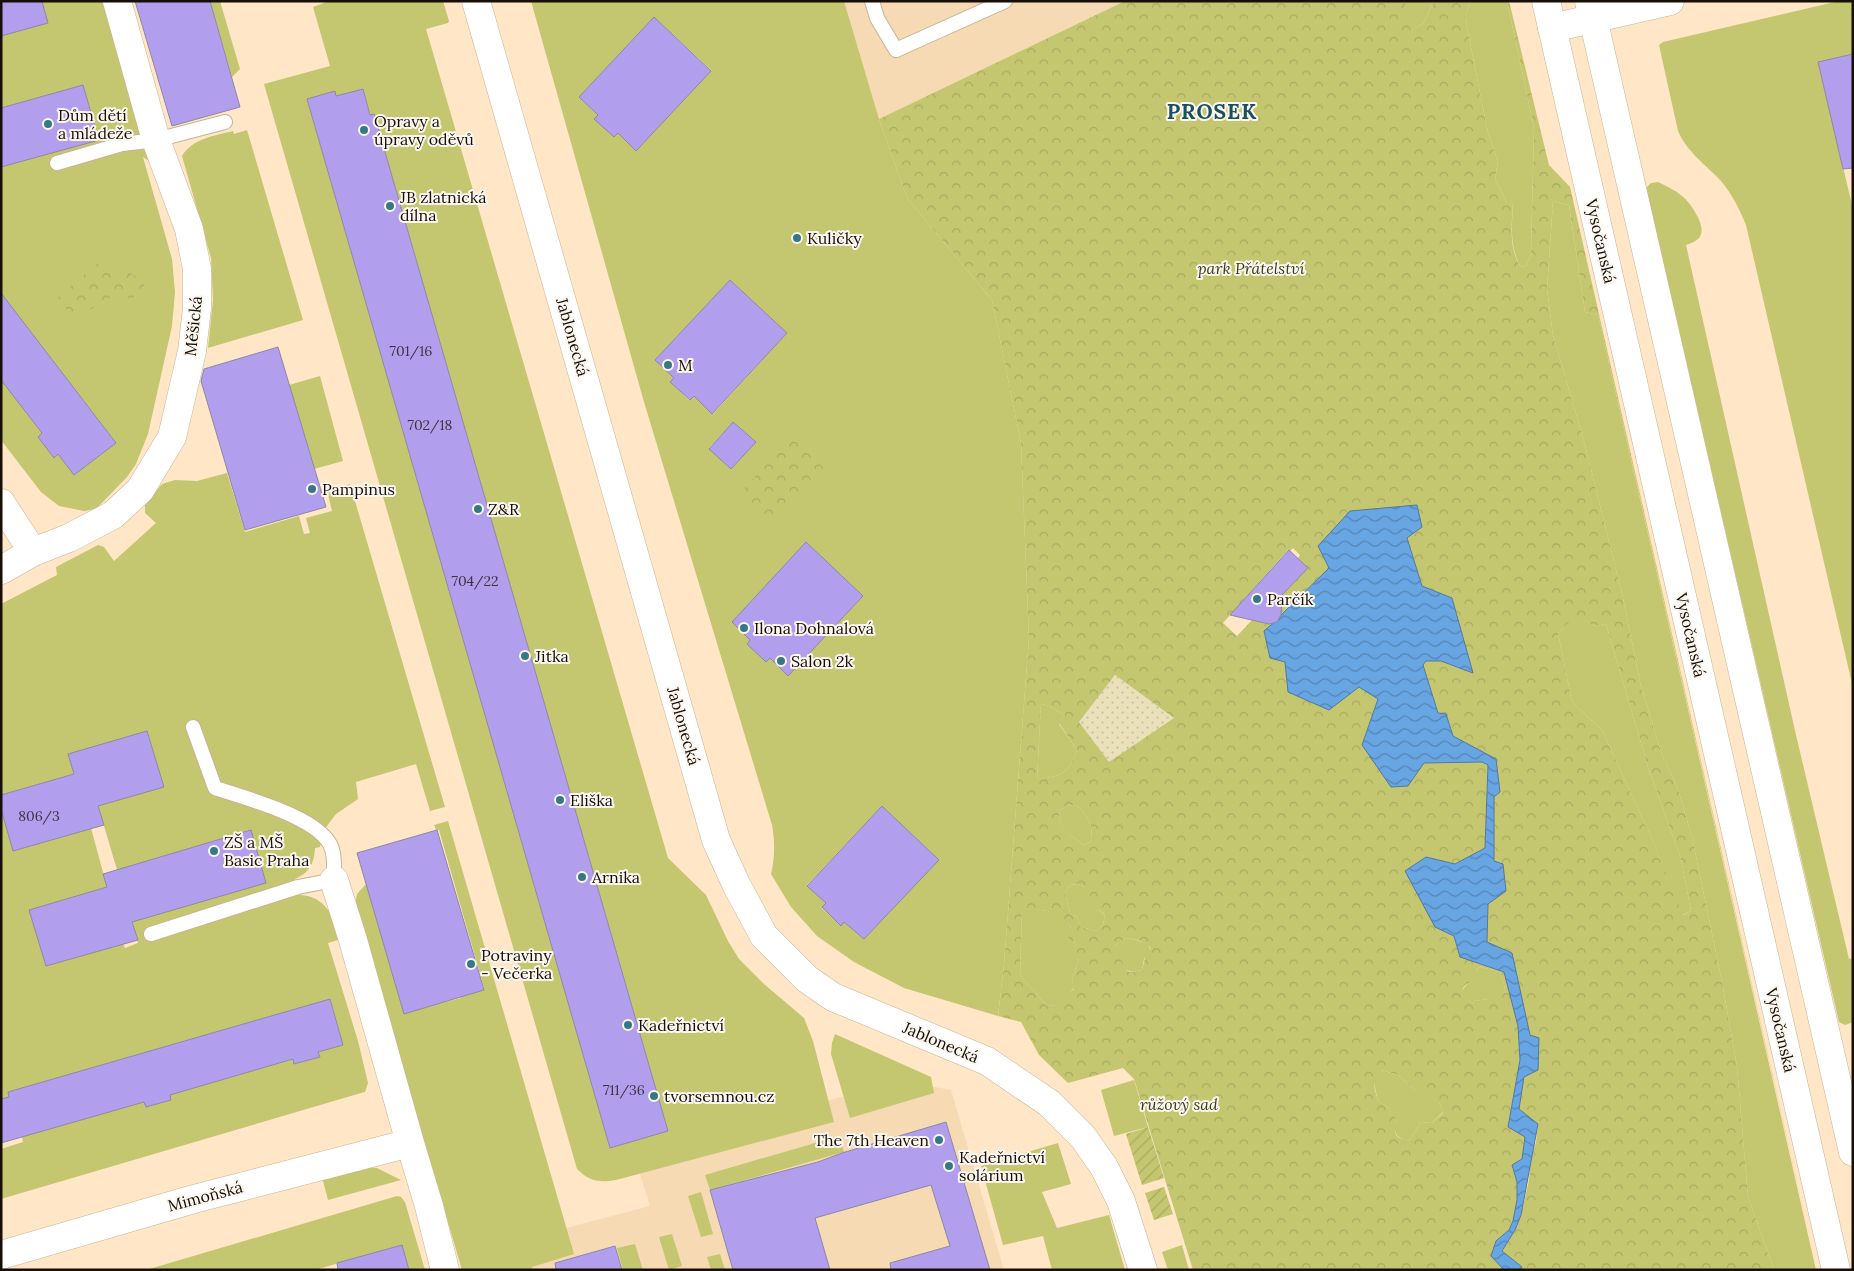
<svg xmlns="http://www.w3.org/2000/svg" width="1854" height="1271" viewBox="0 0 1854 1271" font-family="Lora,serif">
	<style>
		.built { fill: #f5dab3 }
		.grass { fill: #c4c770; fill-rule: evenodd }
		.sand { fill: url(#sand-dots) }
		.park { fill: url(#park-crowns); fill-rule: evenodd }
		.garden { fill: url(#garden-furrows) }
		.water { fill: url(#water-waves); stroke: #5078a0 }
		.building { fill: #b19fed; stroke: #8d86a8 }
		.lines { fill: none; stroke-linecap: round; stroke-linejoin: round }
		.service-casing { stroke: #c9b393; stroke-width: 16 }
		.minor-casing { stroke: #c9b393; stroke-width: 29 }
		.tertiary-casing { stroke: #c9b393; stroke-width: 29 }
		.secondary-casing { stroke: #c9b393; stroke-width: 29 }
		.service { stroke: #fff; stroke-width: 14 }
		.minor { stroke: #fff; stroke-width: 28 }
		.tertiary { stroke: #fff; stroke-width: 28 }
		.secondary { stroke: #fff; stroke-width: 28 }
		.poi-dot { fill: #357988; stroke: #fbf7f0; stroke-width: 2 }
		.labels { text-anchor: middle; stroke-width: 4; stroke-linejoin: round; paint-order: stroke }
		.number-label { font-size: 14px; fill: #3e333f }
		.poi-label { font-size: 16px; fill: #170f05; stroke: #fbf7f0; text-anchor: start }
		.street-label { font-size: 16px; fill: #170f05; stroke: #fbf7f0 }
		.park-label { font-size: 16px; font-style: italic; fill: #3c3d17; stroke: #fbf7f0 }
		.district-label { font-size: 21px; font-weight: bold; letter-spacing: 1px; fill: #18505c; stroke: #fbf7f0 }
	</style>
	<defs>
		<pattern id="sand-dots" width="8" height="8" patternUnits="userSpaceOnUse" patternTransform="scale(1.25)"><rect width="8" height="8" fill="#eae1bb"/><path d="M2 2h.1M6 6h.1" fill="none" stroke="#c8c09f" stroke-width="1.8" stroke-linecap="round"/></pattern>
		<pattern id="park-crowns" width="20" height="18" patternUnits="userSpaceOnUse" patternTransform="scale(1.25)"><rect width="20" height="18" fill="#c4c770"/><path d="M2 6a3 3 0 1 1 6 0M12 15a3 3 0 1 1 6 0" fill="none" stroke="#a8aa60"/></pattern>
		<pattern id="garden-furrows" width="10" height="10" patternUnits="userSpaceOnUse" patternTransform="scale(1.25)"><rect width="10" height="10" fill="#c4c770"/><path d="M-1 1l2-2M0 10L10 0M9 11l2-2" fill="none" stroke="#a8aa60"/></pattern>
		<pattern id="water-waves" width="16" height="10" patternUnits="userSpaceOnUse" patternTransform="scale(1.25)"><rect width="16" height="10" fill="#68a5e3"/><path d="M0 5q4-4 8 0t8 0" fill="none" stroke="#5585b6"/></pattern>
	</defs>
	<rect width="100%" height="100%" fill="#fee6c6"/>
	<path class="built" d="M844 1H1125L879 119Z
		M902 1081 951 1090 1004 1270H521L513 1242 650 1206 635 1157 702 1134Z"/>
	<path class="grass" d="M42 1H107L151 162 143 157 172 259 175 292 172 326 148 434 136 464 127 477 96 509 84 511 59 506 41 492 1 440V380L42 433 38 437 54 457 58 454 74 475 116 443 1 293V167L99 139 83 85 1 108V36Z
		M210 1H220L240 69 232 77Z
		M329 1H443L449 21 448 23 426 29 668 858 706 895 728 941 739 959 764 984 804 1018 813 1041 834 1122 616 1180C599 1183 589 1181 577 1169L264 84 330 66 313 7ZM363 89 370 115 374 114 668 1131 610 1148 307 99 335 91 336 96Z
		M531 1H844L879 119 907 198 992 300 1021 443 1029 638 1004 964 998 1016 904 988 854 962 817 936 791 907 771 874C775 857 775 842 772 825L644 402ZM654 17 711 70 636 151 618 133 595 119 598 115 579 97ZM730 280 787 333 713 414 694 396 689 400 670 382 674 378 655 360ZM733 422 756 442 731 469 709 448ZM806 542 863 596 788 676 770 658 747 644 750 640 732 622ZM882 806 938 859 864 939 844 922 841 926 822 908 826 903 807 885Z
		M1404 1H1434L1423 24 1415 28 1413 27Z
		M1470 1H1507L1534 128 1531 254 1526 266 1521 267C1509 247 1512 225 1513 203H1507L1495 179 1498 161 1488 133 1465 17Z
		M1839 1H1853V54L1818 62 1853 209V688L1746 225C1740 210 1732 194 1721 181 1706 165 1687 152 1678 131L1659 45 1663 42Z
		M247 130 303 320 208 348 213 300 211 258 182 156C193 138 214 136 233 131L234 134Z
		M1658 182C1666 186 1675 190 1682 196 1690 202 1705 224 1701 234 1699 241 1691 243 1686 245L1796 735 1849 959 1853 958V1022L1845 1025 1839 1022 1646 188 1651 183Z
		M1553 201 1569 205 1585 312 1598 315 1816 1270H1774L1748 1197 1737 1066 1722 982 1692 837 1678 789 1662 755 1640 682 1623 598 1585 445 1553 335 1547 289Z
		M320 376 343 461 314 469 289 385Z
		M227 473 245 532 299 516 304 534 310 533 306 518 332 511 327 490 350 484 445 807 430 811 416 764 356 782 358 799 336 814 324 830 320 847 315 848C314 864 310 872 295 879L300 895C326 896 334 918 341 939L328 943 358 1041 368 1083 365 1092 361 1093 1 1199V1149L23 1142 22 1137 144 1102 146 1107 171 1100 170 1095 293 1059 295 1064 320 1057 318 1052 343 1045 330 999 8 1092 9 1097 1 1099V809L14 851 91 828 107 887 30 910 46 966 123 944 125 948 138 943 125 897 251 830 144 862 121 883 98 806 163 787 147 731 69 754 74 774 1 795V604L57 575 56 567 98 545 104 547 114 561 156 523 145 513V505L162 484 175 480 197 481Z
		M1575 615 1595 626 1606 624 1648 767 1681 859 1691 911 1682 915 1652 839 1602 730 1572 702 1558 633Z
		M1041 704 1049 706 1065 715 1059 724 1077 750C1067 775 1062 776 1037 779Z
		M1076 805C1089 816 1092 824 1092 841L1084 845C1070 834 1057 831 1060 811L1066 806Z
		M448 821 574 1254 532 1267V1270H462L355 905 357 894 367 883 404 1013 461 998V995L484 988 439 830H436L434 825Z
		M1077 884C1100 890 1090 906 1105 915L1103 925 1096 931 1081 927 1077 917 1070 914 1065 893 1070 885Z
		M1022 907 1048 911 1058 920 1070 924 1073 941 1077 947 1079 959 1072 979 1074 988 1057 1005 1047 1006 1020 975Z
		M1126 938C1135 940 1147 941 1151 950L1144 959 1142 970C1134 972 1129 973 1123 967V963L1115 957V946Z
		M1479 967 1494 970 1501 973 1506 993 1488 999 1475 1001 1473 1004C1457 994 1461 992 1470 980 1473 975 1475 971 1479 967Z
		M835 1034 931 1077 934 1093 850 1118 831 1054 832 1043Z
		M1381 1070 1398 1075 1416 1091H1423L1440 1104 1443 1112 1432 1123 1421 1122 1409 1141C1396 1139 1393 1132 1396 1121L1389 1108 1378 1101 1374 1083Z
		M1134 1080 1148 1127 1114 1136 1101 1090Z
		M839 1136 844 1152 710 1190 705 1175Z
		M1058 1143 1071 1184 1042 1192 1057 1228 1109 1215 1125 1270H1052L1043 1236 1003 1245 981 1166Z
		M357 1168H377L401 1180 328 1200 322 1177Z
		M701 1192 713 1234 701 1237 688 1196Z
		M397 1196 401 1197 405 1202 425 1270H409L401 1245 315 1270H146Z
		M672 1234 682 1266 669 1270 659 1237Z
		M635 1244 643 1270H623L617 1248Z
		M1182 1245 1189 1270H1168L1162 1252Z
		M720 1254 725 1270H711L707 1257Z"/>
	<path class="sand" d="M1115 675 1174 718 1109 763 1079 722Z"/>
	<path class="park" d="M1125 1H1404L1415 28 1423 24 1434 1H1470L1465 17 1488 133 1498 161 1495 179 1507 203 1513 202C1512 224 1508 248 1521 267L1526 266 1531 254 1534 128 1507 1H1509L1549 165 1570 187 1817 1270 1598 315 1585 312 1569 205 1553 201 1547 289 1553 335 1585 445 1623 598 1640 682 1662 755 1678 789 1692 837 1722 982 1737 1066 1748 1197 1774 1270H1520L1522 1267 1502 1251 1515 1230 1521 1215 1529 1180 1531 1157 1536 1142 1538 1124 1519 1109 1530 1035 1512 953 1487 942 1488 904 1494 861V797L1500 792 1496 759 1453 736 1446 714 1438 713 1423 665 1426 660 1441 661 1472 672 1452 598 1422 586 1407 538 1422 527 1417 505 1329 568 1282 613 1277 622 1285 661 1359 687 1378 699 1362 745 1408 786 1424 763 1482 762 1488 765 1485 848 1455 864 1426 857 1435 926 1454 936 1460 957 1504 972 1518 1026 1520 1060 1508 1127 1525 1137 1522 1159 1512 1166 1517 1182V1200L1513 1221 1509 1230 1496 1241 1491 1256 1504 1270H1193L1134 1079 1123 1068 1068 1083 1039 1055 1021 1022 998 1016 1004 964 1029 638 1021 443 992 300 907 198 879 119ZM1293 548 1300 555 1298 558 1307 568 1278 600C1288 620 1270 632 1255 617L1237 636 1223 623 1288 550 1290 551ZM1575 616 1595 626 1606 624 1648 767 1681 859 1691 911 1683 915 1652 839 1602 730 1572 702 1558 633ZM1115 675 1174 718 1109 762 1079 722ZM1041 704 1049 706 1065 715 1059 723 1077 750C1067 775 1062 776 1037 779ZM1076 805C1089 816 1092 824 1092 841L1084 845C1070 834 1057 830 1060 811L1066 806ZM1077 884 1083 886 1091 892 1088 900 1105 915 1103 925 1096 931 1081 927 1077 917 1070 914 1065 893 1070 885ZM1022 908 1048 911 1058 921 1070 924 1071 929 1068 940 1073 941 1077 947 1074 955 1079 959 1072 979 1074 989 1058 1000 1056 1005 1047 1006 1020 975ZM1126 938 1141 941 1144 945 1150 947 1151 950 1146 954 1142 970C1125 974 1127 972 1121 959L1115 957V946ZM1479 967 1494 970 1501 974 1506 993 1495 992 1488 999 1475 1001 1473 1004C1460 996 1458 985 1475 980L1476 970ZM1381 1070 1398 1075 1416 1091 1423 1092 1440 1104 1443 1113 1432 1123 1421 1122 1409 1141C1387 1137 1399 1128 1395 1117 1392 1109 1385 1105 1378 1101 1376 1092 1370 1082 1380 1078Z
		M97 264 122 269 145 281 142 293 130 299 117 294 73 319 58 297Z
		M792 437 825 469 772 526 739 494Z"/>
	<path class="garden" d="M1148 1127 1164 1178 1142 1185 1126 1134Z
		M1164 1187 1173 1214 1154 1220 1145 1193Z"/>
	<path class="water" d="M1417 505 1422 527 1407 538 1422 586 1452 598 1473 673 1441 661H1426L1423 665 1438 713 1446 714 1453 736 1496 759 1500 792 1494 797V861L1503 864 1506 891 1488 904 1487 942 1512 953 1530 1035 1539 1038 1538 1070 1524 1077 1519 1109 1538 1124 1521 1215 1515 1230 1502 1251 1522 1267 1520 1270H1504L1491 1256 1496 1241 1509 1230 1513 1221 1517 1200V1182L1512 1165 1522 1159 1525 1137 1508 1127 1520 1060 1518 1026 1504 972 1460 957 1454 936 1435 927 1405 871 1426 857 1455 864 1485 848 1488 765 1482 762 1424 763 1408 786 1391 787 1362 745 1378 699 1359 687 1329 710 1288 692 1285 662 1270 658 1264 631C1270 625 1278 621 1282 614L1329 568 1318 546 1350 511Z"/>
	<path class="building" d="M1 1H42L48 23 1 36Z
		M135 1H210L240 107 172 126Z
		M654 17 711 71 636 151 618 133 614 137 594 119 598 115 579 97Z
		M1853 54V168L1843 169 1818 62Z
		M83 85 99 140 1 167V108Z
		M363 89 370 115 374 114 668 1131 610 1148 307 99 335 91 336 96Z
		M730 280 787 333 712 414 694 396 690 400 670 382 674 378 655 360Z
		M1 293 116 443 74 475 58 454 54 458 38 437 42 433 1 380Z
		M278 347 326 507 245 530 201 381 204 369Z
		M733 422 756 442 731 469 709 449Z
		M806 542 863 596 788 676 770 658 766 662 747 644 750 640 732 622Z
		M1289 550 1308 568 1282 595 1281 615 1277 622 1269 624 1230 615Z
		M147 731 164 787 98 806 104 825 13 851 1 809V795L74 774 68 754Z
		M882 806 939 860 864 939 844 922 841 926 822 907 826 903 807 886Z
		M251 830 266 883 132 922 138 940 46 966 29 910 107 887 103 874Z
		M437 830 484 990 404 1014 357 853Z
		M330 999 343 1045 318 1052 320 1057 294 1064 293 1059 170 1095 171 1100 146 1107 144 1102 1 1143V1099L9 1097 8 1092Z
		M946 1122 990 1270H891L890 1263 950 1246 931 1185 815 1218 830 1270H733L710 1190 818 1162 842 1153Z
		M402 1245 409 1270H338L337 1263Z
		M615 1246 622 1270H556L555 1263Z"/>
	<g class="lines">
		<defs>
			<path id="service" d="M872 1 877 18 896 50 1005 1
				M57 163 122 144 156 140 225 122
				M151 934 298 887 334 880C334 871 335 858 332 849 323 818 245 798 215 788L193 727"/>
			<path id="minor" d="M476 1 716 840 736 884 764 936 807 979 833 997 987 1061 1049 1103 1083 1137 1104 1167 1121 1201 1143 1270
				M1 503 33 552
				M1 570 33 552 69 538 113 515 140 490 172 437 192 351 197 308V269L189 229 156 140 117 1
				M334 880 353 940 410 1143 429 1206 445 1270
				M1 1255 194 1199 410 1143"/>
			<path id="tertiary" d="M1552 28 1670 1"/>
			<path id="secondary" d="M1546 1 1836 1270
				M1589 1 1853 1152"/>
		</defs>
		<use href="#service" class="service-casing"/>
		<use href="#minor" class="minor-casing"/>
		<use href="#tertiary" class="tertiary-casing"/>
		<use href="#secondary" class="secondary-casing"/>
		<use href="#service" class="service"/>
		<use href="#minor" class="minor"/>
		<use href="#tertiary" class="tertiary"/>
		<use href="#secondary" class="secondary"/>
	</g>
	<g class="poi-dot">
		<circle cx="48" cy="124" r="5"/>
		<circle cx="364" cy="130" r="5"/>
		<circle cx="390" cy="206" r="5"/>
		<circle cx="797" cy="238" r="5"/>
		<circle cx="668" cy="365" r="5"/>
		<circle cx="312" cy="489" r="5"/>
		<circle cx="478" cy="509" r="5"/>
		<circle cx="1257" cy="599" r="5"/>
		<circle cx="744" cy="628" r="5"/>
		<circle cx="525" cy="656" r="5"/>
		<circle cx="781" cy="661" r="5"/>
		<circle cx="560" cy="800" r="5"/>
		<circle cx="214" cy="851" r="5"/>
		<circle cx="582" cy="877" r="5"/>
		<circle cx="471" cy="964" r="5"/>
		<circle cx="628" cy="1025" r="5"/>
		<circle cx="654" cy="1096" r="5"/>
		<circle cx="939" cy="1140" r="5"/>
		<circle cx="949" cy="1166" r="5"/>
	</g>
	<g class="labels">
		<g class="number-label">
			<text x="411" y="356">701/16</text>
			<text x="430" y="430">702/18</text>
			<text x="475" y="586">704/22</text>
			<text x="39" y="821">806/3</text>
			<text x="624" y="1095">711/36</text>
		</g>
		<g class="poi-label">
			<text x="58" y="121">Dům dětí<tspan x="58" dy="18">a mládeže</tspan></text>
			<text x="374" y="127">Opravy a<tspan x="374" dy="18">úpravy oděvů</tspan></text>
			<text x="400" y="203">JB zlatnická<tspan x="400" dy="18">dílna</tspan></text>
			<text x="807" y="244">Kuličky</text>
			<text x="678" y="371">M</text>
			<text x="322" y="495">Pampinus</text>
			<text x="488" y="515">Z&amp;R</text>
			<text x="1267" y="605">Parčík</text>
			<text x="754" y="634">Ilona Dohnalová</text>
			<text x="535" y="662">Jitka</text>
			<text x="791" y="667">Salon 2k</text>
			<text x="570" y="806">Eliška</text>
			<text x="224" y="848">ZŠ a MŠ<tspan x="224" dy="18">Basic Praha</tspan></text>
			<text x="592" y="883">Arnika</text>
			<text x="481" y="961">Potraviny<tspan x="481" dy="18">- Večerka</tspan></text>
			<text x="638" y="1031">Kadeřnictví</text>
			<text x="664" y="1102">tvorsemnou.cz</text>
			<text x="929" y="1146" text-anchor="end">The 7th Heaven</text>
			<text x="959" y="1163">Kadeřnictví<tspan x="959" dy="18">solárium</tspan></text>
		</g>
		<g class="street-label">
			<text transform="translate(1601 241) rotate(77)" y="6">Vysočanská</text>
			<text transform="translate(193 326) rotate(-84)" y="6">Měšická</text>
			<text transform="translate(573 337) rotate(74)" y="6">Jablonecká</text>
			<text transform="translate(1691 635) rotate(77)" y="6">Vysočanská</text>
			<text transform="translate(684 726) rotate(74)" y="6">Jablonecká</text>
			<text transform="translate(1781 1030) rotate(77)" y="6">Vysočanská</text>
			<text transform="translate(941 1042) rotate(23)" y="6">Jablonecká</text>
			<text transform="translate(205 1196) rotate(-15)" y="6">Mimoňská</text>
		</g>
		<g class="park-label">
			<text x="1251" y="274">park Přátelství</text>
			<text x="1179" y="1110">růžový sad</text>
		</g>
		<g class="district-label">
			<text x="1212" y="119">PROSEK</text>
		</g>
	</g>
	<rect width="1854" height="1271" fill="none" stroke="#170f05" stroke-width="5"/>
</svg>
